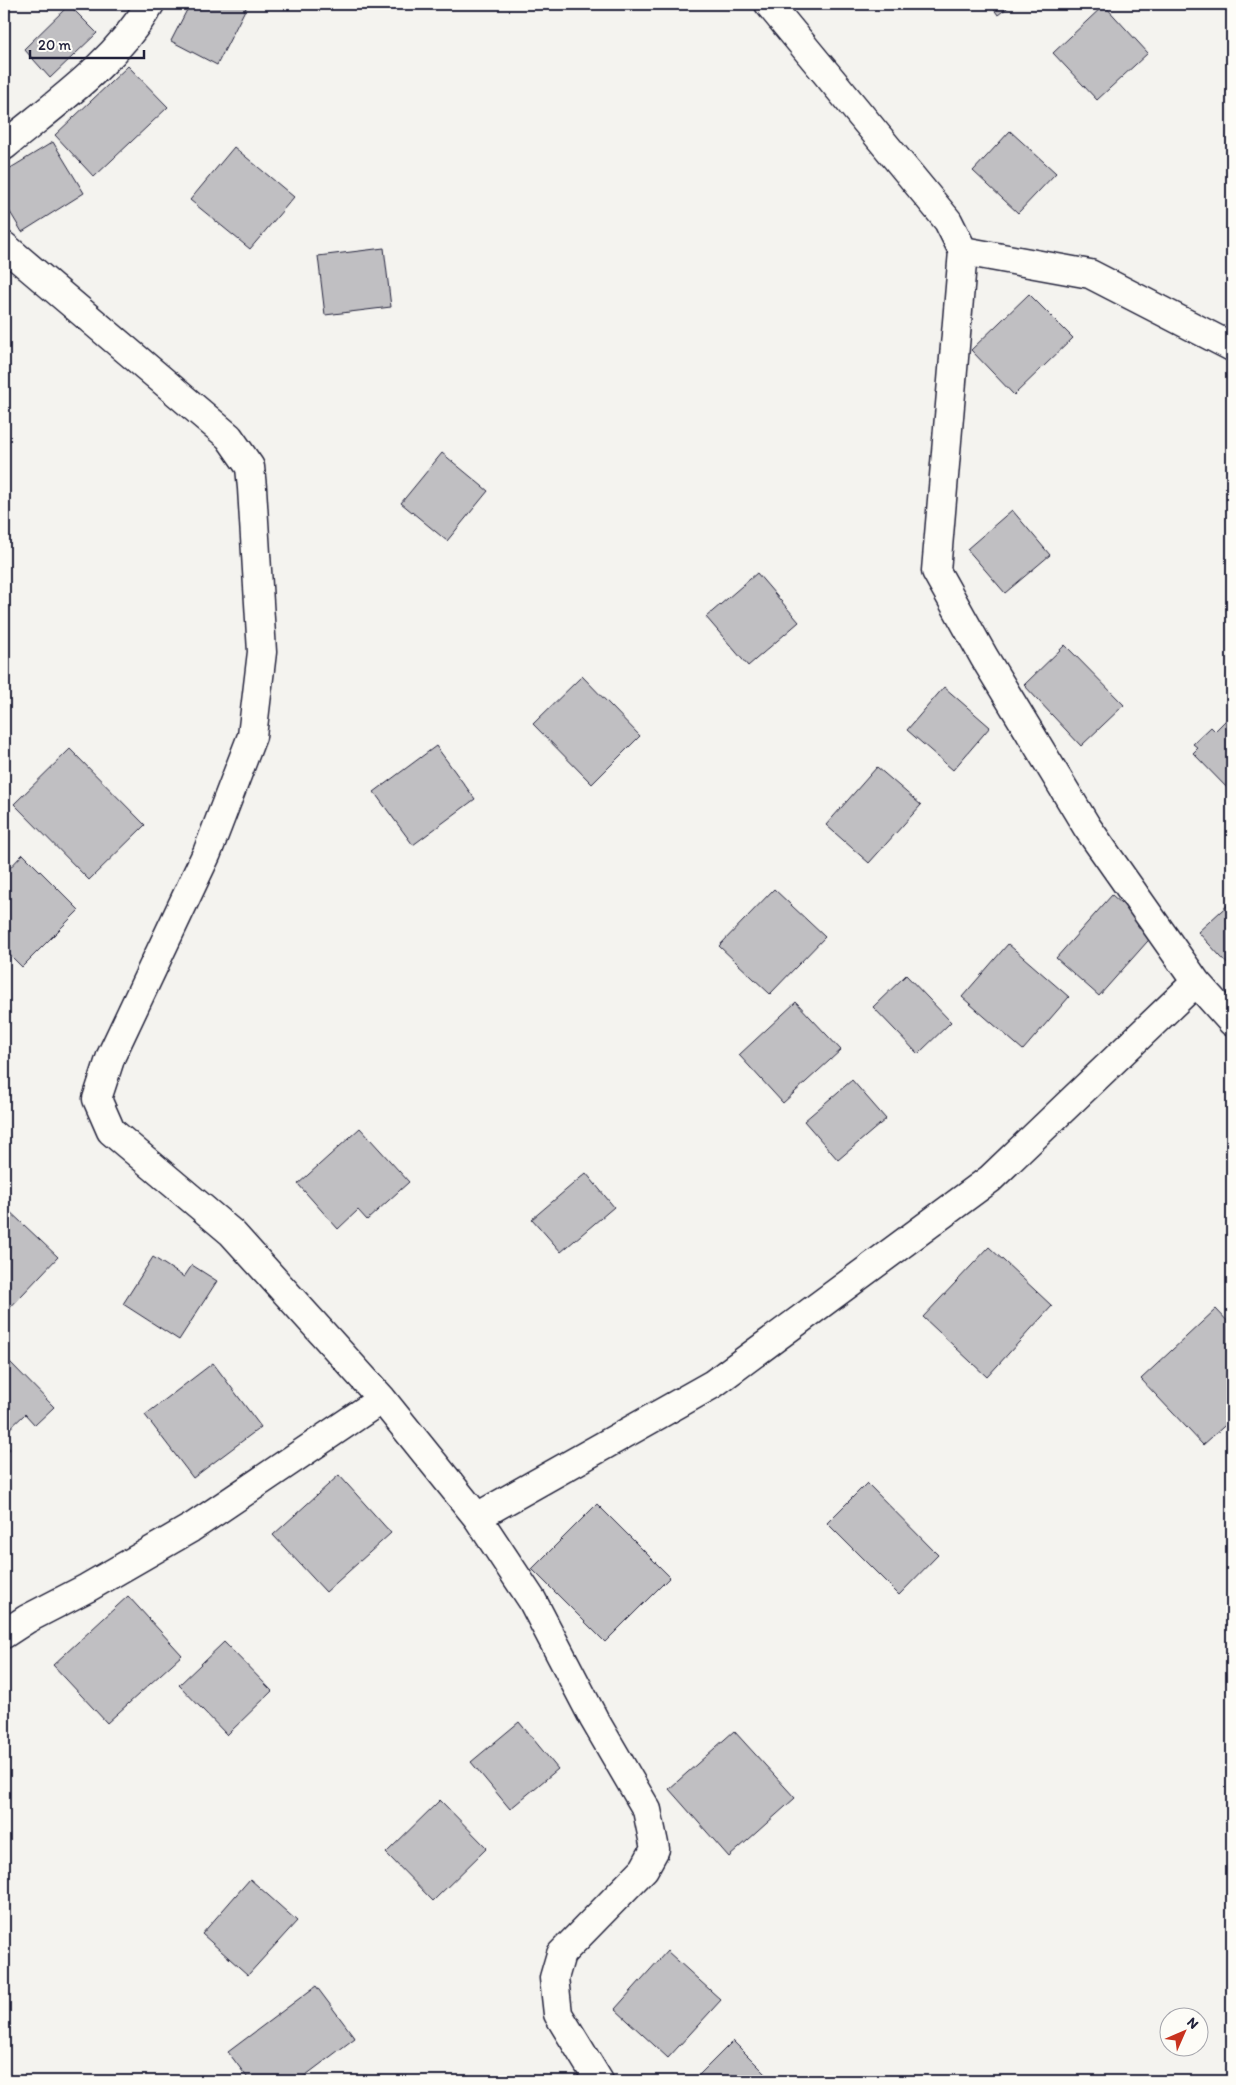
<svg xmlns="http://www.w3.org/2000/svg" width="1236" height="2085" viewBox="0 0 1236 2085" font-family="Itim,sans-serif">
	<style>
		.building { fill: #c0bfc2; stroke: #22223b }
		.lines { fill: none; stroke-linecap: round; stroke-linejoin: round }
		.minor-casing { stroke: #22223b; stroke-width: 31 }
		.minor { stroke: #fdfcf7; stroke-width: 28 }
	</style>
	<rect width="100%" height="100%" fill="#f4f3ef"/>
	<filter id="ink" filterUnits="userSpaceOnUse"><feTurbulence type="fractalNoise" baseFrequency=".02" numOctaves="2"/><feDisplacementMap in="SourceGraphic" scale="10" xChannelSelector="R" yChannelSelector="G"/><feConvolveMatrix kernelMatrix="1 2 1 2 8 2 1 2 1" color-interpolation-filters="sRGB"/></filter>
	<g filter="url(#ink)">
		<path class="building" d="M190 4H248L217 65 171 41Z
			M990 4H1012L998 15Z
			M69 5 97 33 50 78 24 49Z
			M1104 5 1148 53 1097 100 1053 53Z
			M128 66 168 107 94 177 55 135Z
			M1010 131 1056 173 1018 213 973 171Z
			M53 142 84 193 22 232 4 202V172Z
			M234 147 294 197 250 249 190 200Z
			M384 248 391 307 325 315 318 256Z
			M1029 294 1073 338 1014 395 971 350Z
			M442 453 488 491 447 541 401 503Z
			M1012 510 1050 555 1005 593 967 549Z
			M757 573 799 622 748 666 706 617Z
			M1065 645 1124 705 1081 746 1024 685Z
			M582 676 640 736 592 784 533 724Z
			M944 687 990 727 953 770 907 730Z
			M1226 720 1232 726V793L1193 753 1198 748 1193 744 1211 727 1215 731Z
			M436 746 475 799 413 845 374 792Z
			M70 749 145 825 89 880 14 804Z
			M877 767 921 805 869 863 826 825Z
			M23 854 79 910 22 967 4 949V874Z
			M774 889 825 937 770 994 719 946Z
			M1112 895 1155 933 1099 996 1056 958Z
			M1232 901V969L1198 932Z
			M1008 944 1069 997 1023 1050 962 997Z
			M906 975 951 1022 918 1054 873 1007Z
			M796 1002 841 1050 783 1103 739 1055Z
			M852 1080 886 1119 838 1160 804 1121Z
			M360 1128 409 1182 367 1220 358 1210 338 1229 298 1184Z
			M586 1173 614 1207 561 1252 532 1219Z
			M5 1207 58 1257 4 1314V1208Z
			M989 1247 1052 1306 987 1377 923 1317Z
			M153 1257 184 1277 192 1265 217 1281 179 1340 123 1304Z
			M1216 1309 1232 1326V1419L1203 1445 1141 1379Z
			M10 1362 54 1407 35 1425 25 1414 4 1434V1368Z
			M213 1363 261 1427 193 1478 145 1415Z
			M4 1442 10 1449 4 1456Z
			M339 1475 391 1533 326 1592 273 1535Z
			M867 1483 938 1555 899 1595 827 1523Z
			M597 1504 670 1577 605 1642 532 1569Z
			M128 1596 182 1655 107 1723 53 1665Z
			M224 1642 272 1691 227 1735 179 1685Z
			M519 1722 558 1769 510 1809 471 1762Z
			M734 1731 795 1798 729 1857 669 1789Z
			M440 1800 487 1848 433 1901 386 1853Z
			M250 1879 297 1921 248 1975 202 1934Z
			M667 1951 721 2000 668 2058 615 2009Z
			M316 1986 355 2038 298 2081H250L228 2052Z
			M733 2041 772 2080 771 2081H703L698 2076Z
			M401 2076 406 2081H395Z"/>
		<g class="lines">
			<defs>
				<path id="minor" d="M4 146C56 103 115 63 150 4
					M4 246 229 437 250 467 252 488 262 652 252 736 207 853 111 1056 97 1099 111 1131 232 1233 382 1399 477 1517 532 1600 594 1719 647 1810 655 1849 644 1869 561 1954 554 1978 558 2014 599 2081
					M963 251 1090 274 1232 347
					M1196 982 1232 1022
					M477 1517 713 1384 990 1179 1196 982 1087 827 984 657 936 571 963 251 948 221 769 4
					M4 1634 27 1619 87 1588 191 1528 382 1399"/>
			</defs>
			<use href="#minor" class="minor-casing"/>
			<use href="#minor" class="minor"/>
		</g>
	</g>
	<rect width="1236" height="2085" fill="none" stroke="#fdfcf7" stroke-width="20"/>
	<rect x="10" y="10" width="1216" height="2065" fill="none" stroke="#22223b" stroke-width="2" filter="url(#ink)"/>
	<g transform="translate(1184 2032) rotate(45)"><circle r="24" fill="#fdfcf7" stroke="#a5a5ac"/>
	<path d="M0-4L9 19L0 12L-9 19Z" fill="#c8321e"/>
	<text y="-8" font-size="14" font-weight="bold" text-anchor="middle" fill="#22223b">N</text>
	</g>
	<path d="M30 50v8h114v-8" fill="none" stroke="#22223b" stroke-width="2.5"/>
	<text x="38" y="50" font-size="15" fill="#22223b" stroke="#fdfcf7" stroke-width="4" paint-order="stroke">20 m</text>
</svg>
